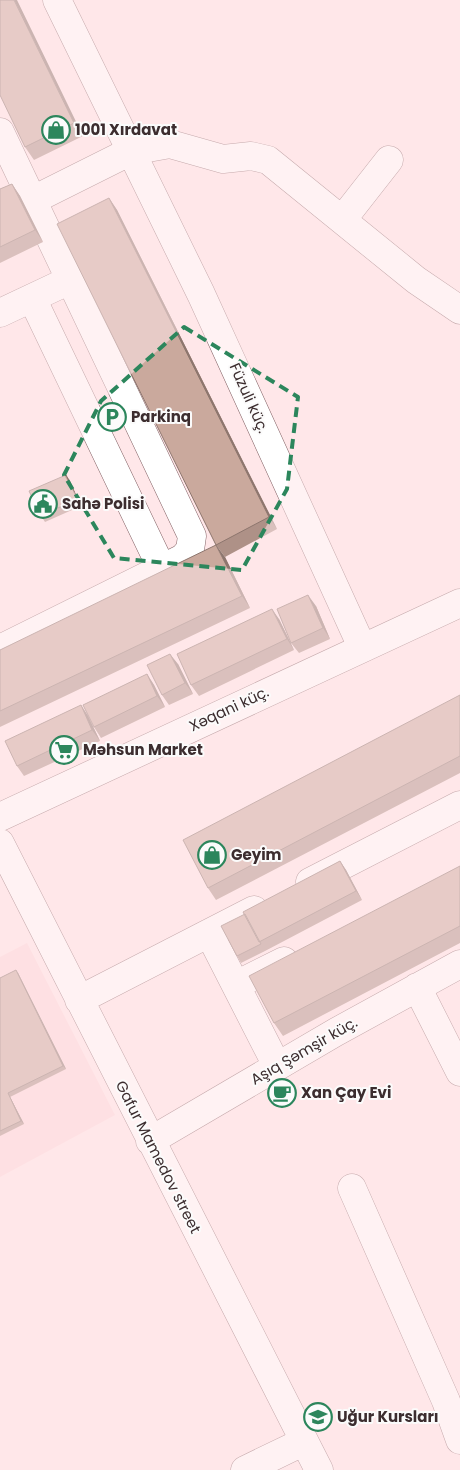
<svg xmlns="http://www.w3.org/2000/svg" width="460" height="1470" viewBox="0 0 460 1470" font-family="Poppins,sans-serif">
	<style>
		.built { fill: #fdd8db }
		.lines { fill: none; stroke-linecap: round; stroke-linejoin: round }
		.minor-casing { stroke: #826164; stroke-width: 29 }
		.minor { stroke: #fff; stroke-width: 28 }
		.wall { fill: #ae9187 }
		.shaded-wall { fill: #8d766e }
		.building { fill: #caa99d; stroke: #8d766e }
		.marked { fill: none; stroke: #2c865c; stroke-width: 4; stroke-dasharray: 10 6; stroke-linejoin: round }
		.labels { text-anchor: middle; stroke-width: 4; stroke-linejoin: round; paint-order: stroke }
		.poi-label { font-size: 15px; font-weight: bold; fill: #3c2d2f; stroke: #fbfbfb; text-anchor: start }
		.street-label { font-size: 15px; fill: #3c2d2f; stroke: #fbfbfb }
	</style>
	<rect width="100%" height="100%" fill="#ffe7e9"/>
	<path class="built" d="M27 943 115 1115 0 1177V957Z"/>
	<g class="lines">
		<defs>
			<path id="minor" d="M57 0 201 294 362 647
				M0 132 192 536 190 550 183 558 0 649
				M33 200 131 151 170 144 223 159 251 156 268 160 416 280 460 310
				M342 220 389 160
				M32 298 162 569
				M0 313 70 280
				M0 817 460 603
				M0 843 319 1470
				M310 882 460 805
				M209 933 277 1066
				M236 985 284 961
				M417 987 460 1072
				M79 1000 254 910
				M150 1141 336 1032 460 964
				M352 1188 446 1401 460 1440
				M245 1470 303 1442"/>
		</defs>
		<use href="#minor" class="minor-casing"/>
		<use href="#minor" class="minor"/>
	</g>
	<path class="wall" d="M0 0 83 136 34 160 25 147Z
		M12 184 20 196 43 242 0 263V189Z
		M109 198 117 210 277 529 225 557 216 545Z
		M66 475 70 481 81 506 45 522 41 516Z
		M225 557 250 608 0 727V650Z
		M316 606 330 639 299 653 291 643Z
		M279 619 294 650 199 696 191 685Z
		M178 664 193 694 169 705 162 695Z
		M147 674 154 685 165 707 101 738 94 727Z
		M460 695V773L216 900 208 888Z
		M81 705 88 716 100 741 24 776 17 766Z
		M340 861 346 870 362 900 265 951 241 963 237 956 245 914Z
		M460 866V943L283 1036 274 1023Z
		M18 973 66 1069 10 1097 24 1124 0 1136V978Z"/>
	<path class="shaded-wall" d="M14 0H17L83 136 74 123Z
		M12 184 20 196 43 242 35 230Z
		M109 198 117 210 277 529 269 517Z
		M66 475 70 481 81 506 77 499Z
		M216 545 225 557 250 608 242 596Z
		M308 595 316 606 330 639 323 628Z
		M272 609 279 619 294 650 287 639Z
		M170 654 178 664 193 694 185 683Z
		M147 674 154 685 165 707 157 696Z
		M81 705 88 716 100 741 92 730Z
		M340 861 346 870 362 900 356 891Z
		M16 970 18 973 66 1069 63 1066Z
		M8 1093 10 1097 24 1124 21 1121Z"/>
	<path class="building" d="M0 0H14L74 123 25 147 0 95Z
		M12 184 35 230 0 247V189Z
		M109 198 269 517 216 545 57 224Z
		M66 475 77 499 41 516 29 491Z
		M216 545 242 596 0 711V650Z
		M308 595 323 628 291 643 277 609Z
		M272 609 287 639 191 685 177 654Z
		M170 654 185 683 162 695 147 665Z
		M147 674 157 696 94 727 83 705Z
		M460 695V756L208 888 183 840Z
		M81 705 92 730 17 766 5 741Z
		M340 861 356 891 259 942 243 912Z
		M460 866V926L274 1023 249 976Z
		M245 914 261 944 237 956 221 926Z
		M16 970 63 1066 8 1093 21 1121 0 1131V978Z"/>
	<path d="M0 0H460V1470H0ZM184 327 298 397 287 489 242 570 114 558 64 475 101 401Z" fill="#ffe7e9" fill-opacity=".55" fill-rule="evenodd"/>
	<path class="marked" d="M184 327 298 397 287 489 242 570 114 558 64 475 101 401Z"/>
	<defs>
		<symbol id="shop-ring" viewBox="-11 -11 22 22"><circle r="9.5" fill="#fbfbfb" stroke="#2c865c" stroke-width="1.5"/><path d="M-5-2.5h2.3a2.7 3.5 0 0 1 5.4 0H5L5.5 6h-11ZM-1.5-2.5h3a1.5 2.3 0 0 0-3 0Z" fill="#2c865c"/></symbol>
		<symbol id="parking-ring" viewBox="-11 -11 22 22"><circle r="9.5" fill="#fbfbfb" stroke="#2c865c" stroke-width="1.5"/><path d="M-3.5-5.5H1a3.5 3.5 0 0 1 0 7H-1V5.5H-3.5ZM-1-3.4V-.6H.8a1.4 1.4 0 0 0 0-2.8Z" fill="#2c865c"/></symbol>
		<symbol id="civic-ring" viewBox="-11 -11 22 22"><circle r="9.5" fill="#fbfbfb" stroke="#2c865c" stroke-width="1.5"/><path d="M-.6-6.5H3V-4.5H.6V-3L4-1V1h2V6H-6V1h2V-1L-.6-3ZM-1.2 2.5V6h2.4V2.5Z" fill="#2c865c"/></symbol>
		<symbol id="supermarket-ring" viewBox="-11 -11 22 22"><circle r="9.5" fill="#fbfbfb" stroke="#2c865c" stroke-width="1.5"/><path d="M-6-5.5h2.5l.6 2H6L4.5 2H-2.5L-4.4-4H-6ZM-1.5 3.2a1.3 1.3 0 1 0 .1 0ZM3 3.2a1.3 1.3 0 1 0 .1 0Z" fill="#2c865c"/></symbol>
		<symbol id="cafe-ring" viewBox="-11 -11 22 22"><circle r="9.5" fill="#fbfbfb" stroke="#2c865c" stroke-width="1.5"/><path d="M-5.5-4.5H6V0H3Q3 3.5 0 3.5H-2.5Q-5.5 3.5-5.5 0ZM3-3.2v2h1.7v-2ZM-6 4.5H4V6H-6Z" fill="#2c865c"/></symbol>
		<symbol id="university-ring" viewBox="-11 -11 22 22"><circle r="9.5" fill="#fbfbfb" stroke="#2c865c" stroke-width="1.5"/><path d="M0-5L7-2L0 1L-7-2ZM-4 1L0 2.5L4 1V4Q0 6-4 4Z" fill="#2c865c"/></symbol>
	</defs>
	<g fill-rule="evenodd">
		<use href="#shop-ring" x="40" y="114" width="32" height="32"/>
		<use href="#parking-ring" x="96" y="401" width="32" height="32"/>
		<use href="#civic-ring" x="27" y="488" width="32" height="32"/>
		<use href="#supermarket-ring" x="48" y="734" width="32" height="32"/>
		<use href="#shop-ring" x="196" y="839" width="32" height="32"/>
		<use href="#cafe-ring" x="266" y="1077" width="32" height="32"/>
		<use href="#university-ring" x="302" y="1401" width="32" height="32"/>
	</g>
	<g class="labels">
		<g class="poi-label">
			<text x="75" y="135">1001 Xırdavat</text>
			<text x="131" y="422">Parkinq</text>
			<text x="62" y="509">Sahə Polisi</text>
			<text x="83" y="755">Məhsun Market</text>
			<text x="231" y="860">Geyim</text>
			<text x="301" y="1098">Xan Çay Evi</text>
			<text x="337" y="1422">Uğur Kursları</text>
		</g>
		<g class="street-label">
			<text transform="translate(249 398) rotate(66)" y="5">Füzuli küç.</text>
			<text transform="translate(229 709) rotate(-25)" y="5">Xəqani küç.</text>
			<text transform="translate(304 1051) rotate(-30)" y="5">Aşıq Şəmşir küç.</text>
			<text transform="translate(158 1157) rotate(63)" y="5">Gafur Mamedov street</text>
		</g>
	</g>
</svg>
